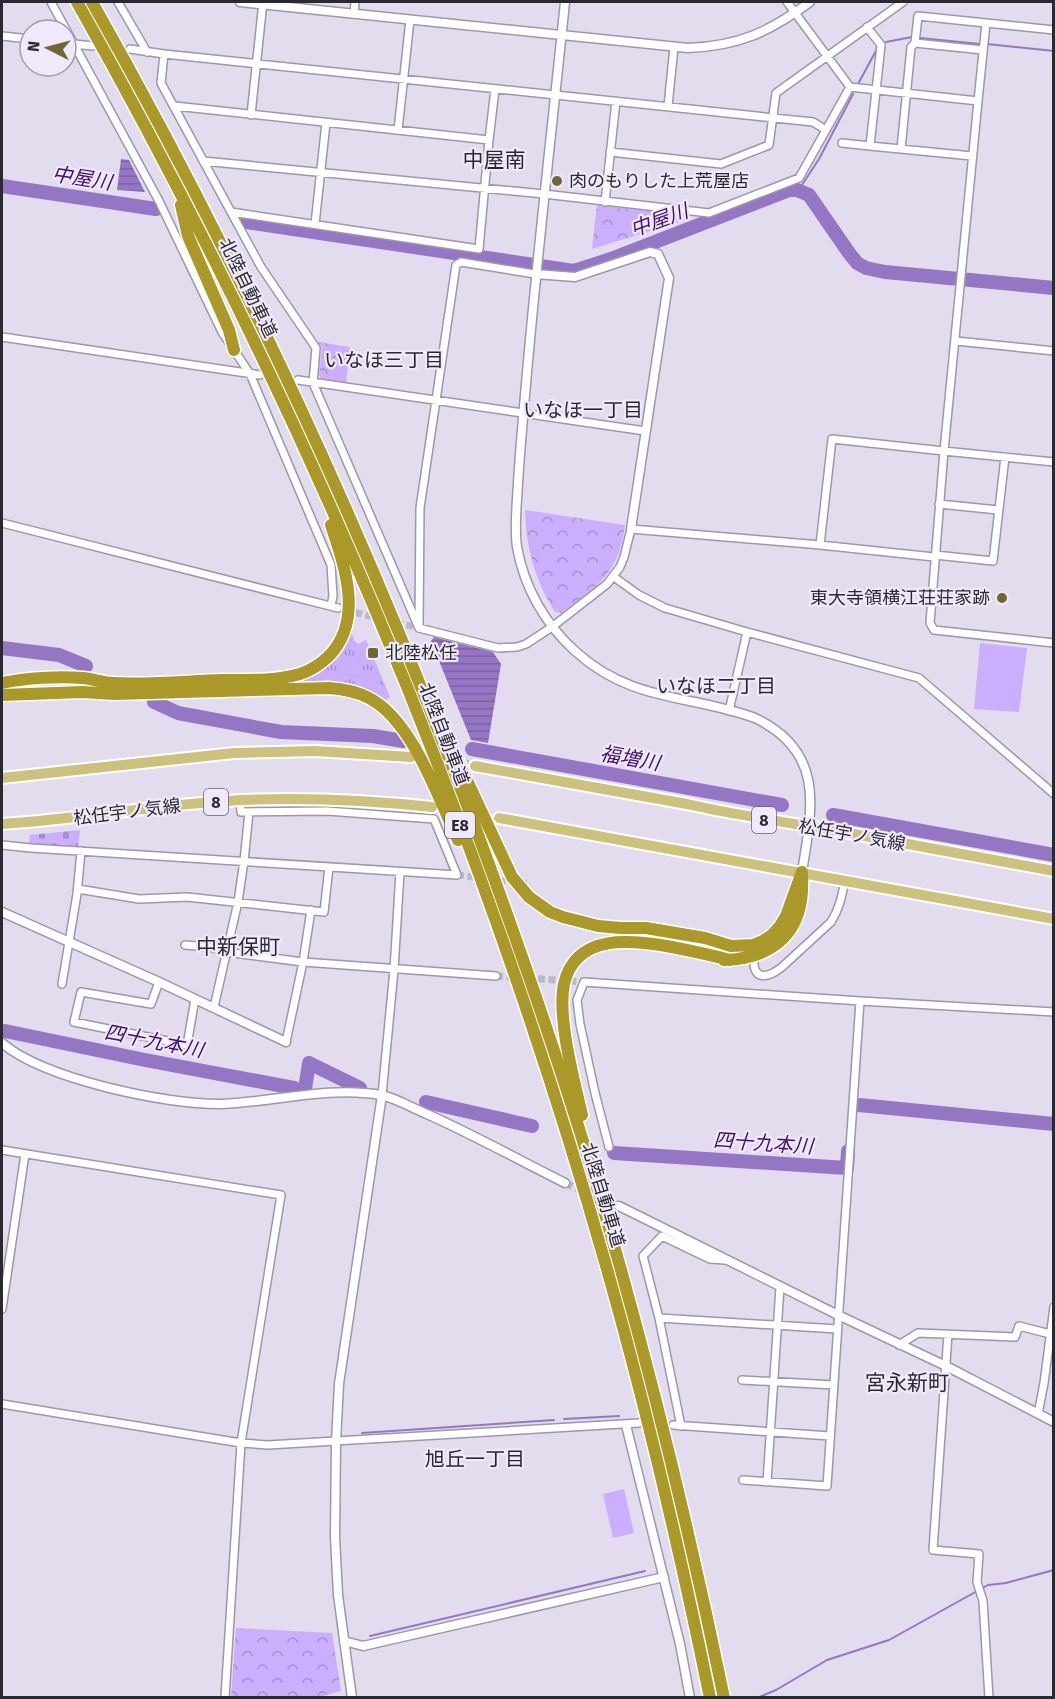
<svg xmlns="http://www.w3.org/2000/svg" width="1055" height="1699" viewBox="0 0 1055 1699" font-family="'Fira Sans','Noto Sans JP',sans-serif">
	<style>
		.grass { fill: url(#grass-tufts) }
		.cemetery { fill: url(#cemetery-stones) }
		.park { fill: url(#park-crowns) }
		.garden { fill: #ccaefe }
		.water { fill: url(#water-rules) }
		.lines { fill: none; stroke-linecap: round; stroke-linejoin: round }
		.stream { stroke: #9576c5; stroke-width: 2 }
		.river { stroke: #9576c5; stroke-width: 14 }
		.minor-tunnel { stroke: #bdb8c8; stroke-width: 7; stroke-dasharray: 7 3.5; stroke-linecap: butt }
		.tertiary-tunnel { stroke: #bdb8c8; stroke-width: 8; stroke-dasharray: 8 4; stroke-linecap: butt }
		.primary-tunnel { stroke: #bdb8c8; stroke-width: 10; stroke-dasharray: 10 5; stroke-linecap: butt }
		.minor-casing { stroke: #9d97a8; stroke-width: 10 }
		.tertiary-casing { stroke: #9d97a8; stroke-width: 11 }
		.primary-casing { stroke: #fff; stroke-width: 14 }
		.motorway-casing { stroke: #fff; stroke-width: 15 }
		.minor { stroke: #fff; stroke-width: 7 }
		.tertiary { stroke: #fff; stroke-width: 8 }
		.primary { stroke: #ccc27e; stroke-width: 10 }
		.motorway { stroke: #aa9928; stroke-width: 12 }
		.poi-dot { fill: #706834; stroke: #efe9fb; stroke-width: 2 }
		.labels { text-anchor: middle; stroke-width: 4.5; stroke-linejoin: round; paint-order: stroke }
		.shield { fill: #efe9fb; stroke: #66636c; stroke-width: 1.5 }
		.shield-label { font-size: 16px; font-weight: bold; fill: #2b292f }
		.poi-label { font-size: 18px; fill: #2b292f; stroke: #efe9fb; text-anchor: start }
		.street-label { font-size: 18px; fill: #2b292f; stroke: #efe9fb }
		.water-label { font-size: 20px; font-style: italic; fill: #411071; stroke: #efe9fb }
		.neighbourhood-label { font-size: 20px; fill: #2b292f; stroke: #efe9fb }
		.quarter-label { font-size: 21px; fill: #2b292f; stroke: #efe9fb }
	</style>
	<defs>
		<pattern id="grass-tufts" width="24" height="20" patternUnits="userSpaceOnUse" patternTransform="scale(1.5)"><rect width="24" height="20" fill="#ccaefe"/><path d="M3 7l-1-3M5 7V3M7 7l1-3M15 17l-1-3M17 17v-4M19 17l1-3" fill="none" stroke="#a68ece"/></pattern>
		<pattern id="cemetery-stones" width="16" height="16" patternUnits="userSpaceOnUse" patternTransform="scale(1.5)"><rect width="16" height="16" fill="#ccaefe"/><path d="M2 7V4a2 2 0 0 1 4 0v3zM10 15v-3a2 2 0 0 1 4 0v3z" fill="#a68ece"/></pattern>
		<pattern id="park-crowns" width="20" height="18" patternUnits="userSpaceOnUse" patternTransform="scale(1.5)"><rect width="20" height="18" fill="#ccaefe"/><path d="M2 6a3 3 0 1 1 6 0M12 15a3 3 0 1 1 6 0" fill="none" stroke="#a68ece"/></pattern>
		<pattern id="water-rules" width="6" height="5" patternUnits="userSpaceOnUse" patternTransform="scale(1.5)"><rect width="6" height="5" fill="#9576c5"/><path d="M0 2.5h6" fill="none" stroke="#7a61a0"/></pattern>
	</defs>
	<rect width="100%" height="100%" fill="#e2dcee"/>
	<path class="grass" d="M351 631 354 640 358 644 366 640 390 697 384 701C356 681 325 683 292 682 319 672 339 659 351 631Z"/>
	<path class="cemetery" d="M80 830 78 847 29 843 30 835Z"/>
	<path class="park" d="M597 205 685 215 683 221 592 249Z
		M318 342 350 347 346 383 322 380 319 375 322 347Z
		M525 510 625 525C619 574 598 585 561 613L555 612C535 580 526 548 525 510Z
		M236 1628 332 1633 341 1691 316 1698 231 1697Z"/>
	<path class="garden" d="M980 643 1027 648 1019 712 974 709Z
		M624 1489 634 1533 613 1538 603 1494Z"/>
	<path class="water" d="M121 159 129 160 145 192 117 190Z
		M434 637 493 652 501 664 488 743 471 740 431 641Z"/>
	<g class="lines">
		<path class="stream" d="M920 38 980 44
			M886 42 912 37
			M987 44 1054 51
			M858 84 878 47
			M802 185 819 159 853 94
			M797 190 799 188
			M564 1419 619 1416
			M362 1433 554 1420
			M370 1636 645 1571
			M757 1698 776 1690 827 1660 889 1640 988 1585 1006 1583 1054 1570"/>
		<path class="river" d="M2 186 156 209
			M240 221 574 271 611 259 789 190H797L809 195 849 253 857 263 866 268 885 272 1054 288
			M2 648 59 655 86 666
			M154 702 178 713 281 732 373 736 403 741
			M472 749 782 805
			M833 815 1054 855
			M5 1031 145 1060 294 1088
			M305 1089 309 1063 360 1088
			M426 1102 532 1126
			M859 1105 1054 1124
			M614 1153 847 1168 848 1151"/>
		<path class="minor-tunnel" d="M345 610 419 628
			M457 875 528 884
			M496 976 584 982"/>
		<path class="tertiary-tunnel" d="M565 1183 619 1206"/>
		<path class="primary-tunnel" d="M414 757 475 766"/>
		<defs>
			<path id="minor" d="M51 2 159 201 222 332 250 374 331 565 333 596 331 606
				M118 2 147 52
				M787 2 850 87 978 101 944 451 1054 462
				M354 14 355 2
				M986 23 1054 30
				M867 27 881 45 870 146 972 156
				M2 36 30 39
				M66 43 92 46
				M915 43 983 50
				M130 49 164 54 813 122 826 130 799 178 709 213 544 194 203 161
				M164 54 161 83 231 212 479 249 489 140 495 89
				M175 106 489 140
				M668 106 674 47
				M251 115 263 2
				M398 130 410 20
				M826 130 850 87
				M842 143 870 146
				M901 149 911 47 915 43 918 16 986 23 978 101
				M610 152 721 164 769 145 776 93 903 2
				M605 202 616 101
				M231 212 261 267 316 348 313 383 419 628
				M315 224 326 123
				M2 337 260 375
				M956 341 1054 351
				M298 380 645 431
				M939 504 998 510
				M2 523 338 608
				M820 545 832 439 944 451 930 623 934 630 1054 643
				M935 555 993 561 1005 457
				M614 577 639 595 665 608 747 632 729 711
				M419 626 420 508 456 265 461 262 535 274
				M419 628 498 648 517 647 526 644 552 627 607 584 620 567 624 557 631 529 820 545 934 557
				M747 632 919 678 1054 794
				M2 845 31 848 457 875 434 819 327 811 241 812 240 800
				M78 889 139 899 187 897 324 912 329 867
				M185 945 209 947 226 952 303 962 496 976
				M754 956C752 981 767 979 782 967L831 922C840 908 842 895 845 880
				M159 982 151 1004 81 992 74 1022 187 1045 195 999
				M62 984 77 894 81 851
				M214 1007 238 902 244 861 249 812
				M286 1042 303 962 311 910
				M382 1095 394 970 400 872
				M609 1147 595 1093 580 1024 577 1000 584 982 860 1001 1054 1012
				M2 1150 281 1195 241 1443 225 1698
				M2 1309 25 1154
				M659 1318 837 1329
				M948 1334 933 1550 979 1554 977 1582 983 1601 989 1698
				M899 1345 918 1333 1015 1337 1019 1326 1054 1335
				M742 1380 834 1385
				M2 1404 241 1443 268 1445 639 1423
				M1038 1414 1044 1383 1054 1307
				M673 1425 830 1436
				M681 1426 659 1318 643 1256 662 1236 710 1259 725 1260
				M743 1480 827 1486C838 1324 850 1162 860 1001
				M767 1482 780 1287"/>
			<path id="tertiary" d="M240 2 688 48C739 46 769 32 810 2
				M565 2C552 129 537 256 526 384 523 417 520 450 518 483 517 504 514 526 517 547 524 587 545 624 575 651 632 703 690 694 755 718 826 752 812 809 802 872
				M535 274 575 277 650 252 658 254 669 278 631 529
				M2 912 159 982 286 1042
				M2 1043C44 1079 167 1105 222 1104 274 1102 328 1086 381 1095 396 1098 412 1108 427 1114 474 1135 519 1160 565 1183
				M619 1206 838 1315 946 1366 1054 1422
				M626 1425 680 1644 690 1698
				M344 1641 363 1646 664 1577
				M352 1698 338 1595 335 1537 336 1442 339 1384 382 1095"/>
			<path id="primary" d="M475 766 687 804C735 815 784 822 832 830 906 843 980 857 1054 871
				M2 778 234 753 315 751 411 757
				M499 818 1054 919
				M2 824C82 819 161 804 241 800 306 797 368 800 432 807"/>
			<path id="motorway" d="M77 2C301 399 480 824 605 1262 646 1406 680 1551 710 1698
				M92 2C240 264 367 538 473 821 527 966 577 1113 619 1263 659 1406 694 1552 724 1698
				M181 205 188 236 229 330 234 350
				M2 683C26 678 58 676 83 678 93 679 104 683 114 683 150 685 187 681 223 680 249 680 275 681 300 674 312 670 322 663 330 655 364 618 344 565 331 525
				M2 695 83 692 114 694 329 688C343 689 356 691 369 698 412 720 438 797 458 840
				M457 759 512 877 529 897 550 912 563 917 598 926 621 928H646L705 938 731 946 753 945 763 941 772 935 780 926 786 916 802 872
				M724 960C777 958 805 930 802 876
				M582 1115C574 1081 557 1017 564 984 576 932 633 940 672 947 692 951 711 955 730 960"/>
		</defs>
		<use href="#minor" class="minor-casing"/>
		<use href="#tertiary" class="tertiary-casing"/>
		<use href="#primary" class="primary-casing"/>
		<use href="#motorway" class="motorway-casing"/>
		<use href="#minor" class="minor"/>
		<use href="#tertiary" class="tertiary"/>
		<use href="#primary" class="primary"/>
		<use href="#motorway" class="motorway"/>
	</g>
	<g class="poi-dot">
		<circle cx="557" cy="181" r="6"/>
		<circle cx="1002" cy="598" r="6"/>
		<rect x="367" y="647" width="12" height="12" rx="3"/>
	</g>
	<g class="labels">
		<g class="shield">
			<rect x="204" y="789" width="24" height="26" rx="4.5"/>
			<rect x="752" y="807" width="24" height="26" rx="4.5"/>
			<rect x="445" y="812" width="30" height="26" rx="4.5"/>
		</g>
		<g class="shield-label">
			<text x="216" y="808">8</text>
			<text x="764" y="826">8</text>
			<text x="460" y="831">E8</text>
		</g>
		<g class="poi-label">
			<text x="569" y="187">肉のもりした上荒屋店</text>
			<text x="990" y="604" text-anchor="end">東大寺領横江荘荘家跡</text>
			<text x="385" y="659">北陸松任</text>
		</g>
		<g class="street-label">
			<text transform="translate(248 288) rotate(64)" y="6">北陸自動車道</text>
			<text transform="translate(444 734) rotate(69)" y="6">北陸自動車道</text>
			<text transform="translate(127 812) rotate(-7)" y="6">松任宇ノ気線</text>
			<text transform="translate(852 835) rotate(10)" y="6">松任宇ノ気線</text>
			<text transform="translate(603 1195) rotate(73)" y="6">北陸自動車道</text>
		</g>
		<g class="water-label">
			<text transform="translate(82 178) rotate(9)" y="7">中屋川</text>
			<text transform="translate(659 220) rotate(-20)" y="7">中屋川</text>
			<text transform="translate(630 758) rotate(10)" y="7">福増川</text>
			<text transform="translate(154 1041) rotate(11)" y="7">四十九本川</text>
			<text transform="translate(763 1143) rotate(4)" y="7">四十九本川</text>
		</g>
		<g class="neighbourhood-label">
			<text x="384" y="367">いなほ三丁目</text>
			<text x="583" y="417">いなほ一丁目</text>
			<text x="716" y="693">いなほ二丁目</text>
			<text x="475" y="1466">旭丘一丁目</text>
		</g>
		<g class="quarter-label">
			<text x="494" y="167">中屋南</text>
			<text x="238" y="954">中新保町</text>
			<text x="907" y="1390">宮永新町</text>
		</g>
	</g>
	<rect width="1055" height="1699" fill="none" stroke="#2b292f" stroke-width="6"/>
	<g transform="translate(48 48) rotate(276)"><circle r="28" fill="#efe9fb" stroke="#a19ca9" stroke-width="1.5"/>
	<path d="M0-4.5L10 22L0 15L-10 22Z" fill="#706834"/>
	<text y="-9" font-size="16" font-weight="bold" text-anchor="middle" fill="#2b292f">N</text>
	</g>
</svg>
